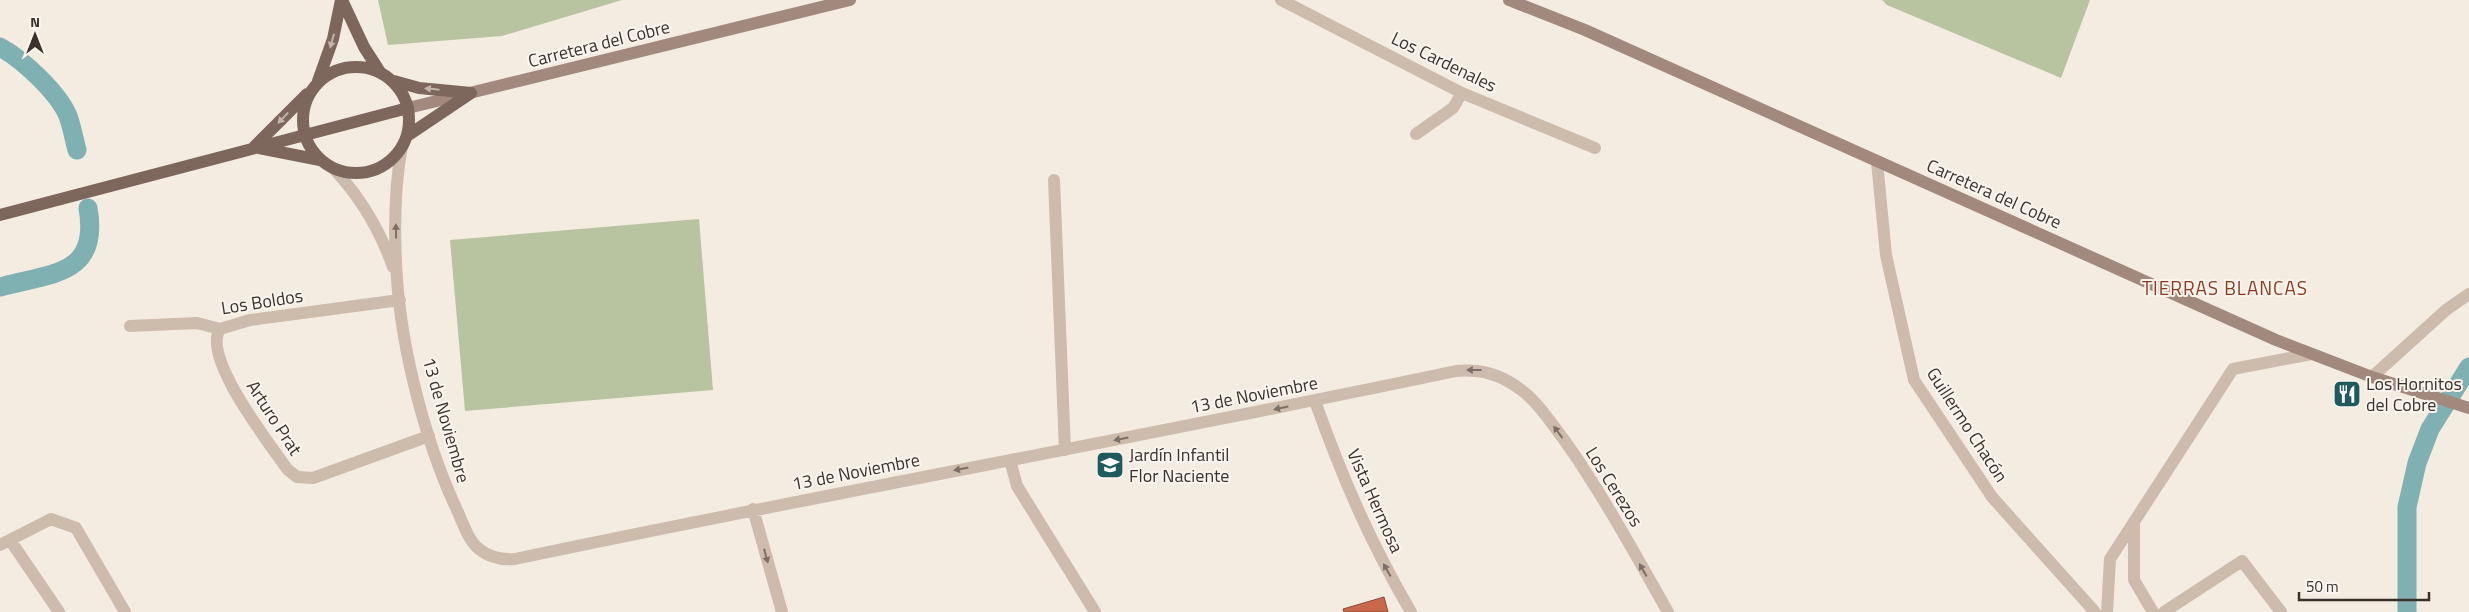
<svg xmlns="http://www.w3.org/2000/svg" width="2469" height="612" viewBox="0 0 2469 612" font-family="'Titillium Web',sans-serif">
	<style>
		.green { fill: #b8c4a0 }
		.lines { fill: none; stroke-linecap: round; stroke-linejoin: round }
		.canal { stroke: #7fb0b2; stroke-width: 19 }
		.building { fill: #c8694b; stroke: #8c4a34 }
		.minor { stroke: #cdbbac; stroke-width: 12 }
		.secondary { stroke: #a18a7d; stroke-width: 12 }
		.primary { stroke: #7d675c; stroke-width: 12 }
		.oneway { fill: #c2b5ac }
		.oneway2 { fill: #7d6f65 }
		.labels { text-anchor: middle; stroke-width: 4; stroke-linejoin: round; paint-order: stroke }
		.street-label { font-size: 18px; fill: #3b302b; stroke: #fbf5ee }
		.poi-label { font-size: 18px; fill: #3b302b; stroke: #fbf5ee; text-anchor: start }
		.neighbourhood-label { font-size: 19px; letter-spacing: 1px; fill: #8c3b22; stroke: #fbf5ee }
	</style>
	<rect width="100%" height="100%" fill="#f4ebe1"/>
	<path class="green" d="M378 0H622L502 36 388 45Z
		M1882 0H2090L2061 78 1887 5Z
		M699 219 713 390 465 411 450 240Z"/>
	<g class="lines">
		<path class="canal" d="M0 47C22 59 58 92 68 116 72 127 74 139 77 150
			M0 287C51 273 100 276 88 208
			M2407 612V507L2417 463 2430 429 2469 367"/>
	</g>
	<path class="building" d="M1384 597 1388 612H1344L1343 609Z"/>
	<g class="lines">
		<path class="minor" d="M1281 0 1462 93 1595 148
			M1416 134 1453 108 1462 93
			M402 146C394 189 394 236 397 279 402 352 426 444 457 510 463 523 468 540 479 549 490 558 502 560 515 559 828 493 1143 437 1456 371 1481 369 1500 374 1520 389 1539 403 1551 423 1565 441 1603 495 1635 554 1668 612
			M1877 162 1886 255 1914 380 1992 497 2095 612
			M334 169C361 198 380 230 393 267
			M1054 180 1065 450
			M130 326 197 323 220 329
			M220 329C201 357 270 444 287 469L297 477 313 478 429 436
			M220 329 250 320 400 300
			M2372 377 2446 310 2469 294
			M1315 401C1342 477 1370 542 1411 612
			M1010 460 1017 486 1095 612
			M753 509 782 612
			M2134 522V580L2153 612
			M10 540 59 612
			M0 545 51 519 76 528 125 612
			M2107 612 2110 559 2233 369 2311 354
			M2164 612 2242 561 2281 612"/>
		<path class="secondary" d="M1509 0 1585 30 2276 340 2372 377 2469 408
			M408 108 850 0"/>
		<path class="primary" d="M342 0 364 47 380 72
			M303 120a53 53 0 1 1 106 0a53 53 0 1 1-106 0Z
			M318 81 333 39 341 0
			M394 81 419 88 471 93
			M407 136 471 93
			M254 147 307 94
			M259 148 320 160
			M0 215 408 108"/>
	</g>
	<defs><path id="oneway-solid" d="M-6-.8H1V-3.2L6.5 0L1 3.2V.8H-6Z" transform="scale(1.25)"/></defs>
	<g class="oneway">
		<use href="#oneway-solid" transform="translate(332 41) rotate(106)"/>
		<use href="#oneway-solid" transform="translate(432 89) rotate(-174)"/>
		<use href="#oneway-solid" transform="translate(283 118) rotate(134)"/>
	</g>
	<g class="oneway2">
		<use href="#oneway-solid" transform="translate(396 231) rotate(-91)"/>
		<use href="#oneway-solid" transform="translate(1474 370) rotate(180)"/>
		<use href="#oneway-solid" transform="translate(1281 408) rotate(168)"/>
		<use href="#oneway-solid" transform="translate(1558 432) rotate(-126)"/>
		<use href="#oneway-solid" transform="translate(1121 439) rotate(169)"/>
		<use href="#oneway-solid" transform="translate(961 469) rotate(169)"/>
		<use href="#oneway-solid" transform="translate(766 556) rotate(75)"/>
		<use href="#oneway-solid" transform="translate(1387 570) rotate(-119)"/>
		<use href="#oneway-solid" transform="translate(1643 570) rotate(-120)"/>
	</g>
	<defs>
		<symbol id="restaurant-square" viewBox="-11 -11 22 22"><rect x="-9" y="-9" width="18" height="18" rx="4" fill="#1f5a5e" stroke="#fbf5ee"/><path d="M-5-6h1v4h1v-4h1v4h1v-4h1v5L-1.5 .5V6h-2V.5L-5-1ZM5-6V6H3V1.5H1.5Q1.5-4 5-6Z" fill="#fff"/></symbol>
		<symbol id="school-square" viewBox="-11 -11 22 22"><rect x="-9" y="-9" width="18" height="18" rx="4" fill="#1f5a5e" stroke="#fbf5ee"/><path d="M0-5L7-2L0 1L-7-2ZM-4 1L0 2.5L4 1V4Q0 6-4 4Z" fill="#fff"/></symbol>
	</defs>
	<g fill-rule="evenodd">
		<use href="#restaurant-square" x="2331" y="378" width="32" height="32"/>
		<use href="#school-square" x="1094" y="449" width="32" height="32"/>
	</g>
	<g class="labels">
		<g class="street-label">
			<text transform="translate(599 44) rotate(-14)" y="6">Carretera del Cobre</text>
			<text transform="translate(1444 62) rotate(26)" y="6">Los Cardenales</text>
			<text transform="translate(1994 194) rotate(24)" y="6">Carretera del Cobre</text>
			<text transform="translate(262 302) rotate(-9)" y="6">Los Boldos</text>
			<text transform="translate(1254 395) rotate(-11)" y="6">13 de Noviembre</text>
			<text transform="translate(274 418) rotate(57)" y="6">Arturo Prat</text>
			<text transform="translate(446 420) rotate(74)" y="6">13 de Noviembre</text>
			<text transform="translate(1967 425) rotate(57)" y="6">Guillermo Chacón</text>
			<text transform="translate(856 472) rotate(-11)" y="6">13 de Noviembre</text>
			<text transform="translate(1614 487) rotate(58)" y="6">Los Cerezos</text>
			<text transform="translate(1375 501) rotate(66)" y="6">Vista Hermosa</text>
		</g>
		<g class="poi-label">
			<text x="2366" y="390">Los Hornitos<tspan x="2366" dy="21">del Cobre</tspan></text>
			<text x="1129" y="461">Jardín Infantil<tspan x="1129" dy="21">Flor Naciente</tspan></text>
		</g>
		<g class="neighbourhood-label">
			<text x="2225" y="295">TIERRAS BLANCAS</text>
		</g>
	</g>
	<g transform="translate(35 35)" stroke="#fbf5ee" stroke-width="4" paint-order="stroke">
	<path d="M0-4L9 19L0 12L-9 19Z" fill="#3b302b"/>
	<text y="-8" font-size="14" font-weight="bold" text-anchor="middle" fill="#3b302b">N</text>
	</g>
	<path d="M2299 592v8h130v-8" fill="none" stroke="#3b302b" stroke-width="2.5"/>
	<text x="2306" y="592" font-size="15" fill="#3b302b" stroke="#fbf5ee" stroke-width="4" paint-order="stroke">50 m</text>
</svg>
